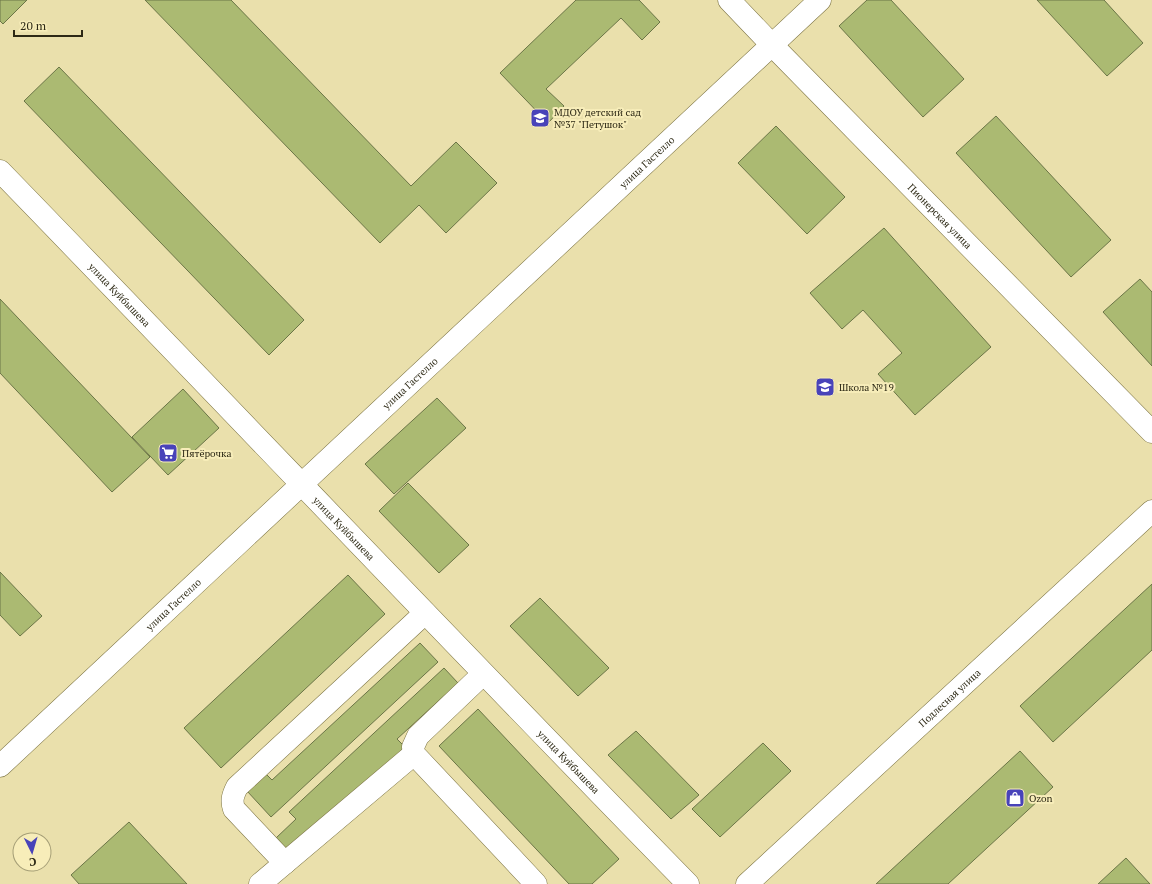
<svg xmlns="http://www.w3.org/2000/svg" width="1152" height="884" viewBox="0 0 1152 884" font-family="'PT Serif',serif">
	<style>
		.building { fill: #abba72; stroke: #6b7547 }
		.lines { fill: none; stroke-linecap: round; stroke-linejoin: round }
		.minor-casing { stroke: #7d7444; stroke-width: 23 }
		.minor { stroke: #fff; stroke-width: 22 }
		.labels { text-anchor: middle; stroke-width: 4; stroke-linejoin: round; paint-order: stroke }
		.poi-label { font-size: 10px; fill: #2d2915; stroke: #f7edb9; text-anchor: start }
		.street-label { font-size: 10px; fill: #2d2915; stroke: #f7edb9 }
	</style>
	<rect width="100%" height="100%" fill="#eae0ac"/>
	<path class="building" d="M0 0H27L3 24 0 21Z
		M145 0H231L411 186 456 142 497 183 446 233 419 205 380 243Z
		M576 0H639L660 22 642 40 621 18 546 89 564 106 548 123 500 73Z
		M867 0H891L964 79 923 117 839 26Z
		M1037 0H1104L1143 43 1107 76Z
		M59 67 304 320 269 355 24 101Z
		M996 116 1111 240 1071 277 956 153Z
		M776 126 845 197 807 234 738 163Z
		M884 228 991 347 915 415 878 374 902 353 863 310 842 329 810 293Z
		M1140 279 1152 292V366L1103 312Z
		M0 299 150 457 112 492 0 373Z
		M183 389 219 428 168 475 132 437Z
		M437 398 466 428 394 494 365 464Z
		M408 483 469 545 439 573 379 511Z
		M0 572 42 616 20 636 0 615Z
		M348 575 385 614 221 768 184 728Z
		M1152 584V650L1053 742 1020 706Z
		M540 598 609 668 578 696 510 626Z
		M420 643 438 662 271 817 247 791 266 774 272 780Z
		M444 668 458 683 397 739 405 747 291 853 276 838 296 819 289 812Z
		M478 709 619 859 592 884H569L439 746Z
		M636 731 699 795 671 819 608 755Z
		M763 743 791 771 720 837 692 809Z
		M1020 751 1053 787 948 884H876Z
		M129 822 187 884H79L71 875Z
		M1126 858 1150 884H1098Z"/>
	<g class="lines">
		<defs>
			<g id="minor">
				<path id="s1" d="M729 0 772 45 1152 432"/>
				<path id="s2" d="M0 171C230 408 457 648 688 884"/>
				<path d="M483 674 418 736 413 747 414 754 536 884"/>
				<path id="s3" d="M0 766 820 0"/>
				<path d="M285 863 234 809C231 800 233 795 237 787L425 613"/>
				<path d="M260 884 414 754"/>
				<path id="s4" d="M747 884 1152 511"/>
			</g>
		</defs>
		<use href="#minor" class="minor-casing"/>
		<use href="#minor" class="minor"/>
	</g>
	<defs>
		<symbol id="school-square" viewBox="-11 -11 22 22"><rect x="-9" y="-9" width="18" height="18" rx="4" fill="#4843b9" stroke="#f7edb9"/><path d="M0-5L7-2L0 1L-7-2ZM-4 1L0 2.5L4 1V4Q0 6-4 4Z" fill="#fff"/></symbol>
		<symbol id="supermarket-square" viewBox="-11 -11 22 22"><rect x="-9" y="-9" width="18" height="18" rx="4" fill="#4843b9" stroke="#f7edb9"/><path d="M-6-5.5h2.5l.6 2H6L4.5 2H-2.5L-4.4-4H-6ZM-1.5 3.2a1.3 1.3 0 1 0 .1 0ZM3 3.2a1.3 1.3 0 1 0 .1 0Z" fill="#fff"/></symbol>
		<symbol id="shop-square" viewBox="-11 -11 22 22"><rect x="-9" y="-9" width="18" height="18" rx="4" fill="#4843b9" stroke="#f7edb9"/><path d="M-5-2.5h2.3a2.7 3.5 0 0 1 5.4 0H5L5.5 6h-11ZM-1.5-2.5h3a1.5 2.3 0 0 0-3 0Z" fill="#fff"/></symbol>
	</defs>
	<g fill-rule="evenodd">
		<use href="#school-square" x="529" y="107" width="22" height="22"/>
		<use href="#school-square" x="814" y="376" width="22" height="22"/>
		<use href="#supermarket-square" x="157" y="442" width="22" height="22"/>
		<use href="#shop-square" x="1004" y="787" width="22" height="22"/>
	</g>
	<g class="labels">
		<g class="poi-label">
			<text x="554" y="116">МДОУ детский сад<tspan x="554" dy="12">№37 "Петушок"</tspan></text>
			<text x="839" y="391">Школа №19</text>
			<text x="182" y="457">Пятёрочка</text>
			<text x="1029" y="802">Ozon</text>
		</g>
		<g class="street-label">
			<text dy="4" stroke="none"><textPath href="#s3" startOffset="885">улица Гастелло</textPath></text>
			<text dy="4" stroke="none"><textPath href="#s1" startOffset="302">Пионерская улица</textPath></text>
			<text dy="4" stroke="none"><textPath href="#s2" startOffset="172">улица Куйбышева</textPath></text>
			<text dy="4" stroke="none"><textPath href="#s3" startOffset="561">улица Гастелло</textPath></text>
			<text dy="4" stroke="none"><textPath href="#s2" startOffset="496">улица Куйбышева</textPath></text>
			<text dy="4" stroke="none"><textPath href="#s3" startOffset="237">улица Гастелло</textPath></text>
			<text dy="4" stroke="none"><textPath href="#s4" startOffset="275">Подлесная улица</textPath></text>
			<text dy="4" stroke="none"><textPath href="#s2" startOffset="820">улица Куйбышева</textPath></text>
		</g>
	</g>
	<g transform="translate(32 852) rotate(175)"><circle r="19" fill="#f7edb9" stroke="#a69f77"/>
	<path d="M0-3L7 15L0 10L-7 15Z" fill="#4843b9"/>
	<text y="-6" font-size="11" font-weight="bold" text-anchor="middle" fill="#2d2915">С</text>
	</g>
	<path d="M14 30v6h68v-6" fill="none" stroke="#2d2915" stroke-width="2"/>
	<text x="20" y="30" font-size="12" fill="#2d2915" stroke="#f7edb9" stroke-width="3" paint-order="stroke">20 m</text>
</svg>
